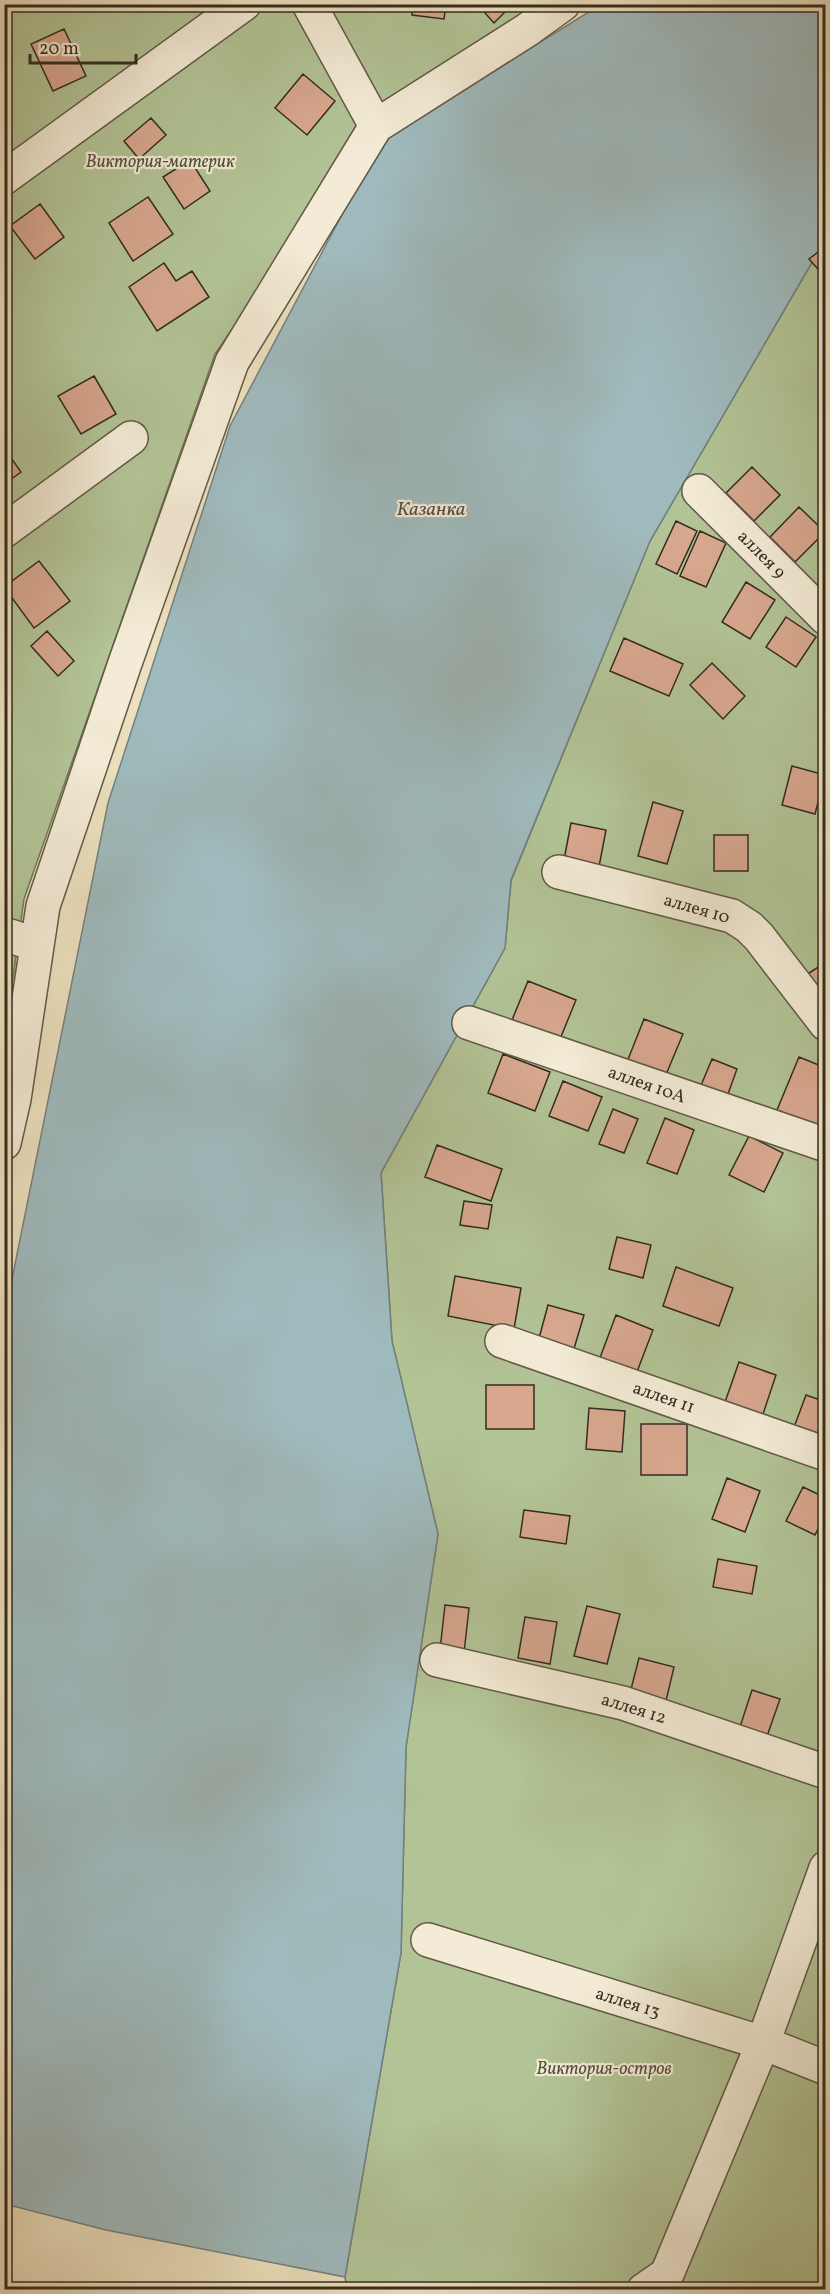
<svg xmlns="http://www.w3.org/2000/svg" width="830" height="2294" viewBox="0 0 830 2294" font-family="Vollkorn,serif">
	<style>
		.green { fill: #b2c395; stroke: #73785b; stroke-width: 1.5 }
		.water { fill: #9fbabd; stroke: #74817f; stroke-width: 1.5 }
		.building { fill: #d7a78e; stroke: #342c21; stroke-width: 1.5 }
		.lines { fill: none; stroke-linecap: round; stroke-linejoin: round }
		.minor-casing { stroke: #625948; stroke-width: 36 }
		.minor { stroke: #f3ebd5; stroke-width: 33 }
		.labels { text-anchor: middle; stroke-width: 4.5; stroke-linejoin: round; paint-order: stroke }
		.park-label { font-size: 18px; font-style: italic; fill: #54523e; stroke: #f3ebd5 }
		.street-label { font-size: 18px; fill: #342c21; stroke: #f3ebd5 }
		.water-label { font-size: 20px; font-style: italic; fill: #4f5048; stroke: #f3ebd5 }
	</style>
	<rect width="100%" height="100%" fill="#ece0be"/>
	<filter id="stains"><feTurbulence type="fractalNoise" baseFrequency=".00333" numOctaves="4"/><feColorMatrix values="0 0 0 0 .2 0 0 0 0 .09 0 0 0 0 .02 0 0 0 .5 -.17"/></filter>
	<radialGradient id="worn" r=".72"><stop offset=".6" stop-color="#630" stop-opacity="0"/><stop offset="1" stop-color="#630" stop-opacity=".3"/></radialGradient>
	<path class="green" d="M5 5H535L390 97 215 354 24 899 5 1035Z
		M825 240V2289L347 2290 345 2277 401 1953 406 1747 438 1534 392 1341 381 1173 505 948 511 881 650 541Z"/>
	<path class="water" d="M600 5H825V240L650 541 511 880 505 948 381 1173 392 1341 438 1534 406 1747 401 1953 345 2277 106 2230 5 2204V1314L108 803 230 426 381 141Z"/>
	<path class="building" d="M413 4H446L444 19 412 15Z
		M477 4H513L494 23Z
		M64 29 86 76 53 91 31 44Z
		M303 74 335 101 307 135 275 108Z
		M151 118 166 135 139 159 124 141Z
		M190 160 210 191 184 209 163 177Z
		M148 197 173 234 133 261 109 223Z
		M40 204 64 237 35 259 10 226Z
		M826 246V278L809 259Z
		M164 263 176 281 192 271 209 297 157 331 129 287Z
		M94 376 116 414 81 434 58 396Z
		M4 448 21 472 4 484Z
		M752 467 780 495 754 521 726 493Z
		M799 507 825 532 795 562 770 537Z
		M676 521 697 531 677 574 656 564Z
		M700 531 726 543 706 587 680 576Z
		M39 561 70 601 34 628 4 587Z
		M746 582 775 600 750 639 722 622Z
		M786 617 816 637 796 667 766 647Z
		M47 631 74 661 58 676 31 646Z
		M624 638 683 664 669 696 610 671Z
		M712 663 745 696 723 719 690 685Z
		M792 766 825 775 815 814 782 805Z
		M653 802 683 811 667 864 638 856Z
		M571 823 606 830 598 872 563 865Z
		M714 835H748V871H714Z
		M826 962V1010L803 977Z
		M528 981 576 1000 558 1044 510 1025Z
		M644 1019 683 1034 665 1077 627 1062Z
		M503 1054 550 1072 535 1111 488 1093Z
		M799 1057 826 1068V1109L818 1127 777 1110Z
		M712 1059 737 1069 724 1105 697 1095Z
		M563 1081 602 1097 588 1131 549 1116Z
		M613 1109 638 1119 624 1153 599 1144Z
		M665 1118 694 1130 677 1174 647 1163Z
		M749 1136 783 1153 764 1192 729 1175Z
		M437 1145 502 1169 491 1201 425 1177Z
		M464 1201 492 1205 488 1229 460 1225Z
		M617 1237 651 1245 643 1278 609 1269Z
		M676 1267 733 1288 719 1326 663 1306Z
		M455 1276 521 1288 514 1329 448 1316Z
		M548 1305 584 1315 573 1352 538 1342Z
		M616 1315 653 1330 635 1377 598 1363Z
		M739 1362 776 1375 762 1417 724 1405Z
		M486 1385H534V1429H486Z
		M806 1395 826 1402V1425L820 1440 793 1430Z
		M589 1408 625 1411 622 1452 586 1449Z
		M641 1424H687V1475H641Z
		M727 1478 760 1491 745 1532 712 1519Z
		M803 1487 826 1498V1513L815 1535 786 1521Z
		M524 1510 570 1516 566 1544 520 1537Z
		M718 1559 757 1566 752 1594 713 1587Z
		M445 1605 469 1608 464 1653 440 1650Z
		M587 1606 620 1614 607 1664 574 1656Z
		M525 1617 557 1622 550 1664 518 1658Z
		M639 1658 674 1667 665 1705 629 1697Z
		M752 1690 780 1699 766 1739 739 1730Z"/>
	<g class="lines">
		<defs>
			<path id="minor" d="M309 4 376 126
				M4 178 244 4
				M699 491 826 618
				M4 531 131 438
				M559 872 732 916 749 927 759 937 826 1024
				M4 934 37 945
				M469 1023 826 1145
				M4 1143 14 1099 43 906 124 666 232 362 376 126 527 30 563 4
				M502 1341 826 1454
				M437 1660 623 1703 826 1772
				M428 1940 763 2043 826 2068
				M644 2290 667 2274 763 2043 826 1868"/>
		</defs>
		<use href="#minor" class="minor-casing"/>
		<use href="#minor" class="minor"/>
	</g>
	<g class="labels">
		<g class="park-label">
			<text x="160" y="167">Виктория-материк</text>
			<text x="604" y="2074">Виктория-остров</text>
		</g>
		<g class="street-label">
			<text transform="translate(762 554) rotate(45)" y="6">аллея 9</text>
			<text transform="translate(697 908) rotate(16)" y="6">аллея 10</text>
			<text transform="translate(647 1084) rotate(19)" y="6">аллея 10А</text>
			<text transform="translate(664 1397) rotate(19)" y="6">аллея 11</text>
			<text transform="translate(634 1708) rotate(17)" y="6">аллея 12</text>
			<text transform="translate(628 2002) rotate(17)" y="6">аллея 13</text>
		</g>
		<g class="water-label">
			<text x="431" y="515">Казанка</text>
		</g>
	</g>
	<rect width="830" height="2294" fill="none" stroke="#ece0be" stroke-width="24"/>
	<rect x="6" y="6" width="818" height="2282" fill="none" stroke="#342c21" stroke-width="3"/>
	<rect x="12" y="12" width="806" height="2270" fill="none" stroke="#342c21" stroke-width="1.5"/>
	<path d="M30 54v9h106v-9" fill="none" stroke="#342c21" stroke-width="3"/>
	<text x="39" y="54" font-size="18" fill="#342c21" stroke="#f3ebd5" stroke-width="4.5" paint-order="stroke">20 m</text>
	<rect width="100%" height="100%" filter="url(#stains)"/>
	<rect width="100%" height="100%" fill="url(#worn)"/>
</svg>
